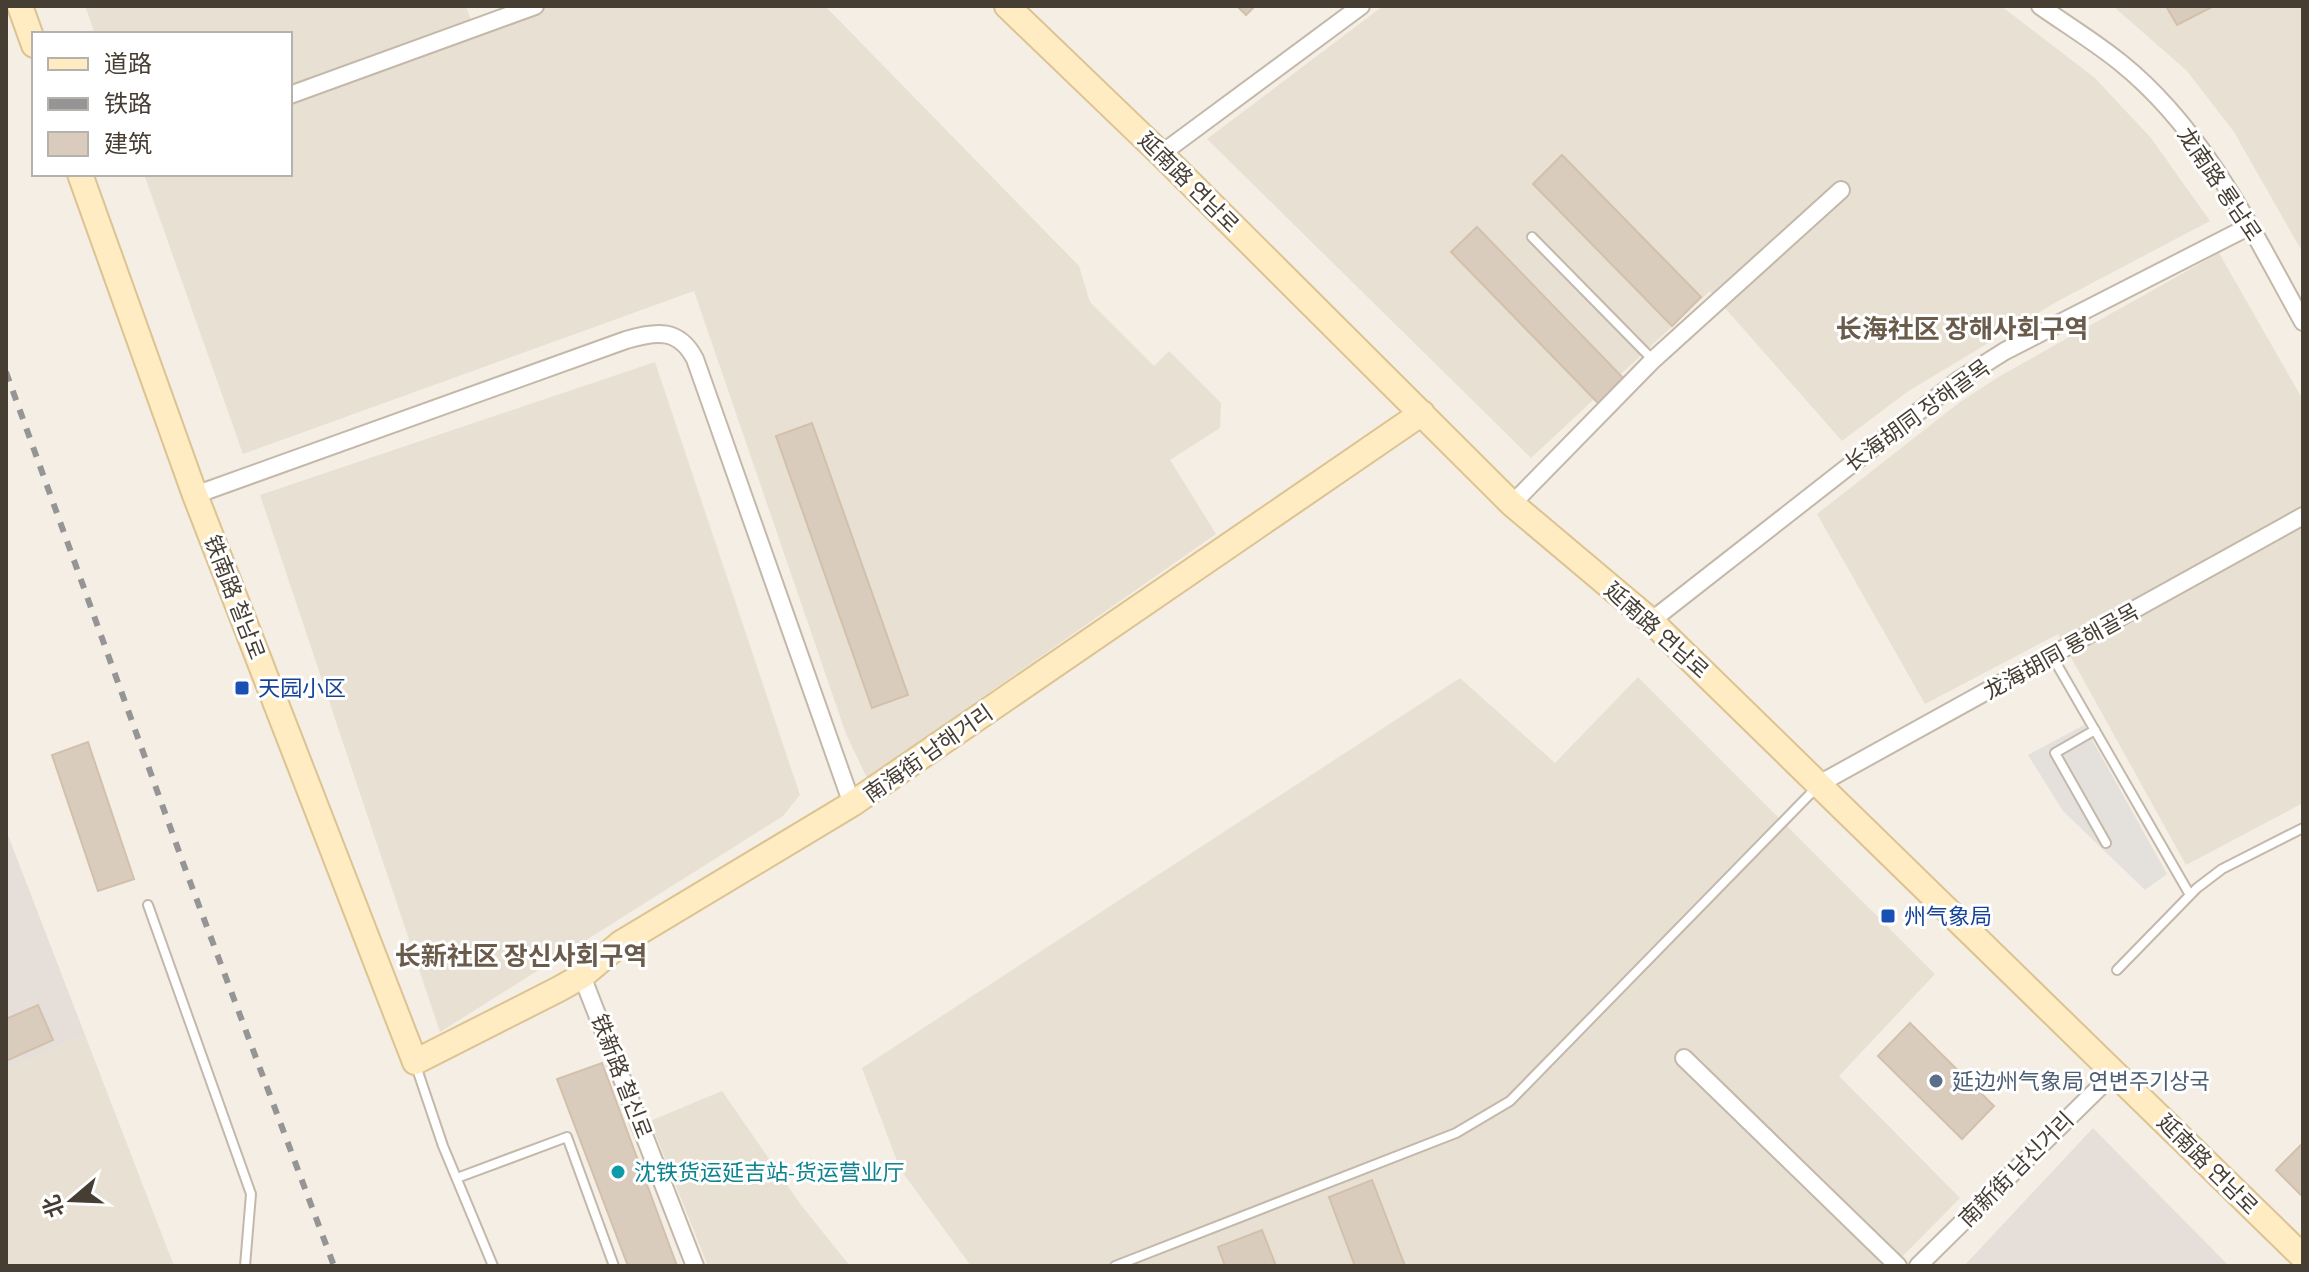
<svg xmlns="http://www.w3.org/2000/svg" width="2309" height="1272" viewBox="0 0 2309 1272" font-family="'Source Sans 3','Noto Sans SC','Noto Sans KR',sans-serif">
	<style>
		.residential { fill: #e8e0d2 }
		.industrial { fill: #e6dfd9 }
		.parking { fill: #e4e1dd }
		.building { fill: #daccbc; stroke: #d2c0ab; stroke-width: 2 }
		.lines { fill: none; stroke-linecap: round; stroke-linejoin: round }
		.lane-casing { stroke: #c3b8a9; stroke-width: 12 }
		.street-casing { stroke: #c3b8a9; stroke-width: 20 }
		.secondary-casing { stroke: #dcc391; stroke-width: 28 }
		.lane { stroke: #fff; stroke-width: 8 }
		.street { stroke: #fff; stroke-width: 16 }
		.secondary { stroke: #ffecc3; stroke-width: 24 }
		.rail { stroke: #959595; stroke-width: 6; stroke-dasharray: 10 10; stroke-linecap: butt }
		.transit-dot { fill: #1a4fb4; stroke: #fff; stroke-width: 3 }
		.service-dot { fill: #5c6f8a; stroke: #fff; stroke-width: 3 }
		.culture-dot { fill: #0f9aa8; stroke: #fff; stroke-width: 3 }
		.labels { text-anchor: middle; stroke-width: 6; stroke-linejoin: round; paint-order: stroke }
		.street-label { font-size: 22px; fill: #473e33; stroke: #fff }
		.transit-label { font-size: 22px; fill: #164399; stroke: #fff; text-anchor: start }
		.service-label { font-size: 22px; fill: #4e5e75; stroke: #fff; text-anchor: start }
		.culture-label { font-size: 22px; fill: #0d838f; stroke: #fff; text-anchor: start }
		.quarter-label { font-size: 26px; font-weight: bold; fill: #6b5b4a; stroke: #fff }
	</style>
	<rect width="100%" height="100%" fill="#f4eee4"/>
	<path class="residential" d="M85 6H466L476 34 549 6H825L1079 266 1090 302 1154 366 1169 351 1221 403 1220 428 1170 460 1216 534 867 778 846 734 694 291 243 454 144 174H290V34H95Z
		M1383 6H2001L2095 78 2151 138 2210 221 2058 301 1907 392 1842 441 1710 291 1531 458 1207 139Z
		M2113 6H2303V253L2234 132 2187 71Z
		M2219 253 2303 400V803L2186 865 2058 634 1925 704 1817 514 1960 402 2000 376Z
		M655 362 800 795 783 816 440 1032 260 495Z
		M1638 677 1935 974 1839 1076 1960 1198 1893 1266H971L900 1169 862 1068 1460 678 1555 763Z
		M85 1035 174 1266H6V1070Z
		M722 1091 801 1205 850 1266H708L650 1121Z"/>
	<path class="industrial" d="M6 830 85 1035 6 1070Z
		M2093 1128 2229 1266H1964Z"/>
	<path class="parking" d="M2084 725 2167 874 2145 890 2063 811 2028 755Z"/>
	<path class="building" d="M1237 6H1255L1246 15Z
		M2166 6H2209L2210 8 2177 25Z
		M1562 155 1701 297 1672 326 1533 184Z
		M1477 227 1627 382 1601 406 1451 252Z
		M812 423 908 695 872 708 776 436Z
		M88 742 134 879 98 891 52 755Z
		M38 1005 53 1040 6 1061V1019Z
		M1910 1023 1994 1106 1962 1139 1878 1056Z
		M602 1063 677 1266H628L557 1079Z
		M2303 1143V1197L2276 1170Z
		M1372 1180 1405 1266H1355L1329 1197Z
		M1262 1230 1276 1266H1225L1218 1247Z"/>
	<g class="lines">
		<defs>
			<path id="lane" d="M1532 237 1653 360
				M2052 656 2190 895
				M2095 730 2055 753 2106 843
				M148 905 251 1194 245 1266
				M2117 970 2197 888 2222 869 2303 828
				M416 1066 443 1146 493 1266
				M457 1178 567 1137 614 1266
				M1115 1266 1456 1133 1510 1101 1816 788"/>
			<path id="street" d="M2040 6C2067 25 2095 42 2121 63 2204 130 2252 230 2303 322
				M290 95 535 6
				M1161 154 1361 6
				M195 495 626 340C656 331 679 328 695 359L852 804
				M1512 504 1653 360 1841 190
				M1651 621 1959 380 2005 351 2250 226
				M1819 784 2303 516
				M582 976 695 1266
				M1684 1058 1898 1266
				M1918 1266 2115 1072"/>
			<path id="secondary" d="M20 6 34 45
				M1007 6 1161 154 1512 504 1651 621 2303 1257
				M80 174 195 495 415 1062 559 989 582 976 621 943 852 804 1422 413"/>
		</defs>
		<use href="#lane" class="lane-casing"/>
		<use href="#street" class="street-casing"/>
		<use href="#secondary" class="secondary-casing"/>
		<use href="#lane" class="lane"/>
		<use href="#street" class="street"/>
		<use href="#secondary" class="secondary"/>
		<path class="rail" d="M6 372 186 871 334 1266"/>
	</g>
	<g class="transit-dot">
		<rect x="234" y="680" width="16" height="16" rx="4"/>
		<rect x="1880" y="908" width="16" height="16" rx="4"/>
	</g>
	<circle class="service-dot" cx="1936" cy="1081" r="8"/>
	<circle class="culture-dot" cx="618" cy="1172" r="8"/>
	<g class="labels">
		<g class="street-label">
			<text transform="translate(1189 182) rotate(45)" y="8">延南路 연남로</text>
			<text transform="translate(2220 184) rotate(56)" y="8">龙南路 룡남로</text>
			<text transform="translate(1917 415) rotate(-36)" y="8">长海胡同 장해골목</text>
			<text transform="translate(235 597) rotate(69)" y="8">铁南路 철남로</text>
			<text transform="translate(1657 630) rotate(42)" y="8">延南路 연남로</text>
			<text transform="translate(2061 651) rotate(-29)" y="8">龙海胡同 룡해골목</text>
			<text transform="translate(928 753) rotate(-35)" y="8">南海街 남해거리</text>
			<text transform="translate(622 1076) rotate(69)" y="8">铁新路 철신로</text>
			<text transform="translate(2208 1164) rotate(45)" y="8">延南路 연남로</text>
			<text transform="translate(2016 1169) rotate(-45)" y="8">南新街 남신거리</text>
		</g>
		<g class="transit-label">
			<text x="258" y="696">天园小区</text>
			<text x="1904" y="924">州气象局</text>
		</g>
		<g class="service-label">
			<text x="1952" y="1089">延边州气象局 연변주기상국</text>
		</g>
		<g class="culture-label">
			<text x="634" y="1180">沈铁货运延吉站-货运营业厅</text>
		</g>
		<g class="quarter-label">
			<text x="1962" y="338">长海社区 장해사회구역</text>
			<text x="521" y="965">长新社区 장신사회구역</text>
		</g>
	</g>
	<rect width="2309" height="1272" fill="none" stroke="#473e33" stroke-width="16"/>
	<rect x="32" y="32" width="260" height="144" fill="#ffffff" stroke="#b5b2ad" stroke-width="2"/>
	<rect x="48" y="58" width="40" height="12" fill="#ffecc3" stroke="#b5b2ad" stroke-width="2"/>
	<text x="104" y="72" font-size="24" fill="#473e33">道路</text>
	<rect x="48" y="98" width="40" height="12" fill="#959595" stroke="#b5b2ad" stroke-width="2"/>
	<text x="104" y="112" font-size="24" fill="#473e33">铁路</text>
	<rect x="48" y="132" width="40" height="24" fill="#daccbc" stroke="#b5b2ad" stroke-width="2"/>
	<text x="104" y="152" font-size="24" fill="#473e33">建筑</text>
	<g transform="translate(72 1200) rotate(251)" stroke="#ffffff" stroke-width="6" paint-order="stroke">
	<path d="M0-6L14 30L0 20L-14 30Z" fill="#473e33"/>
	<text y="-12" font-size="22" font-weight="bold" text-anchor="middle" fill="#473e33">北</text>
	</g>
</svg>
